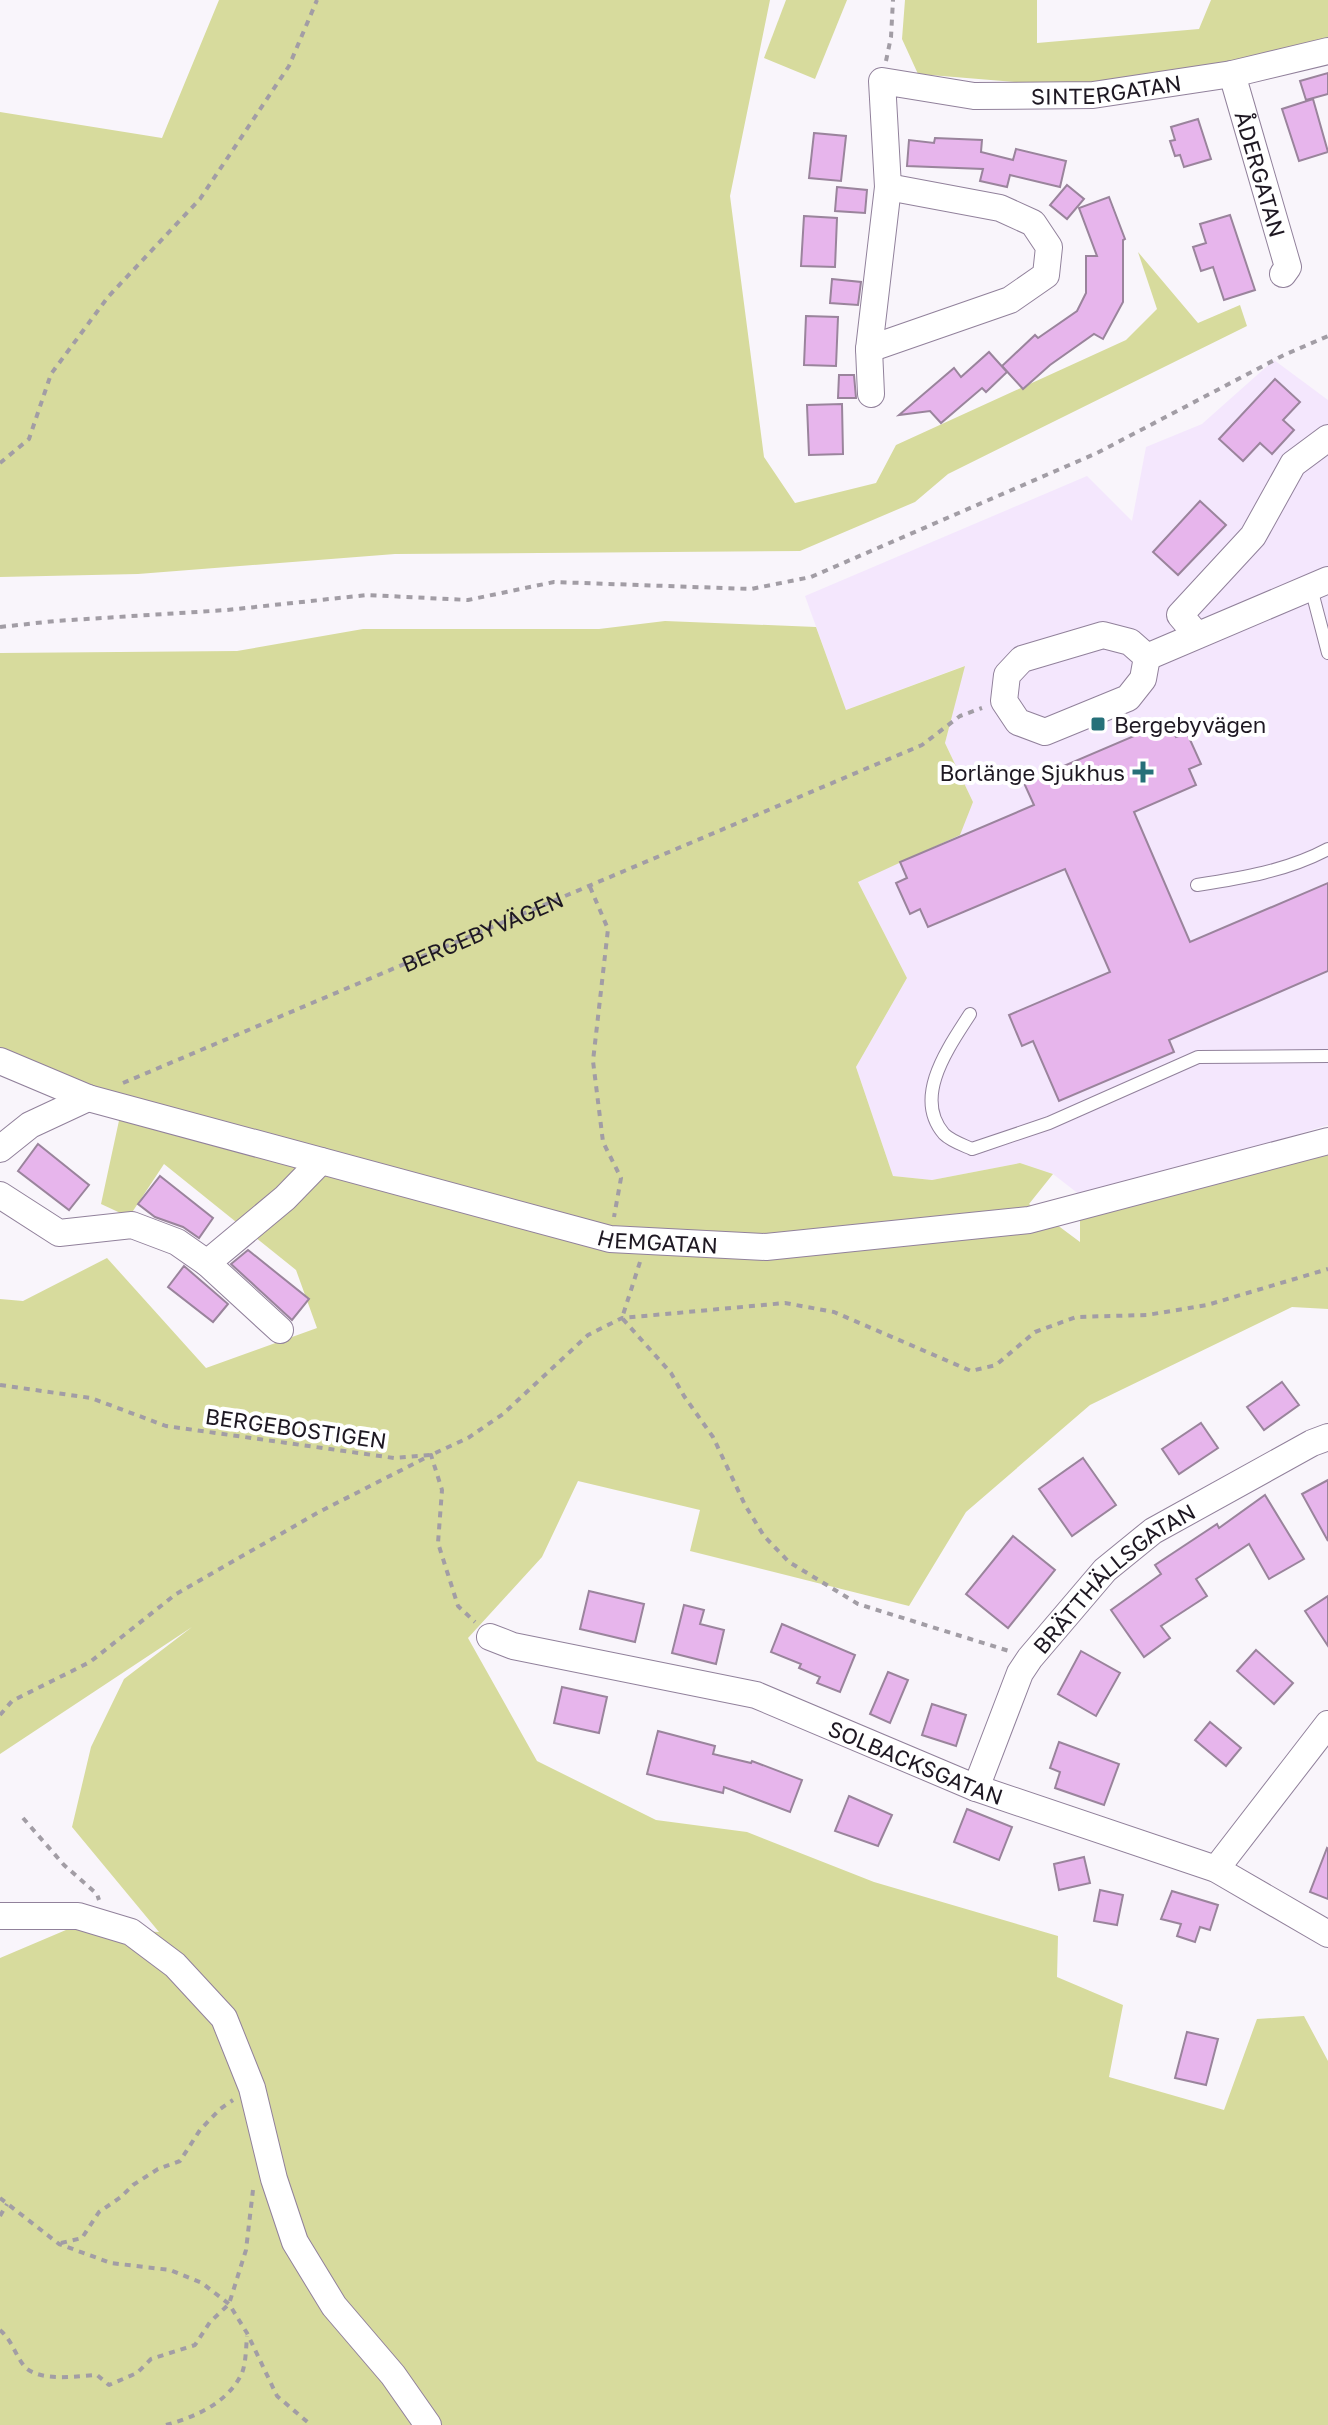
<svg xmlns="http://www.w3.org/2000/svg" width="1328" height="2425" font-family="'Golos Text',sans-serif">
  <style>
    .built { fill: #f4e7fd }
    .green { fill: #d7db9d }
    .building { fill: #e7b5ec; stroke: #9a849c; stroke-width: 2 }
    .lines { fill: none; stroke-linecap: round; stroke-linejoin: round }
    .service-casing { stroke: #91819b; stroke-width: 14 }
    .minor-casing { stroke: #91819b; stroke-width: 28 }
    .path { stroke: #a29da5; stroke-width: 4; stroke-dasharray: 6 6; stroke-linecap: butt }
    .service { stroke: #fff; stroke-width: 12 }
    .minor { stroke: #fff; stroke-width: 26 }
    .poi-dot { fill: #267079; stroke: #fff; stroke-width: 3 }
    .labels { text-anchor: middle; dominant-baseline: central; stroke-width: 8; stroke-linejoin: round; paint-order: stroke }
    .street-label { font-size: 22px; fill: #1e1822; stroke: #fff }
    .poi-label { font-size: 22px; fill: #1e1822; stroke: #fff; text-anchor: start }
  </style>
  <rect width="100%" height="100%" fill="#f9f5fb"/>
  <path class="built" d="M1274,360L1328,400V1125L1250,1149L1080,1195L1053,1174L1020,1163L932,1180L893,1176L856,1067L907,978L858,882L973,802L945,743L964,666L846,710L805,596L1087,476L1132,521L1146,447L1202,424Z"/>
  <g class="green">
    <path d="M219,0H770L730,196L764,457L795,503L876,483L896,445L1126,340L1157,309L1138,252L1198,323L1240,305L1247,326L948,474L915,502L800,551L395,554L138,574L0,577V112L162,138Z"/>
    <path d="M786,0H847L815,79L764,58Z"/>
    <path d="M905,0H1037V43L1199,29L1211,0H1328V44L1089,88L918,74L902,39Z"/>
    <path d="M665,621L816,627L846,710L965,666L945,743L973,802L960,835L858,882L907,978L856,1067L893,1176L932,1180L1020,1163L1053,1174L1029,1204L1080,1242V1218L1328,1149V1309L1292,1307L1090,1405L966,1512L909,1606L690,1551L700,1510L578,1481L542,1557L468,1638L537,1761L656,1820L747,1832L874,1882L1058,1936L1057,1977L1123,2005L1109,2077L1224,2110L1257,2019L1304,2016L1328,2061V2425H0V1958L73,1927L159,1932L72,1827L91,1747L124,1679L192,1627L0,1754V1299L23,1301L107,1258L206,1368L317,1328L296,1270L164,1164L129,1217L101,1204L123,1102L0,1052V653L237,651L363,629H599Z"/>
  </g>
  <g class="building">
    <path d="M1328,73V94L1306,100L1300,81Z"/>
    <path d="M1313,99L1328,152L1299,161L1282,109Z"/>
    <path d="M1198,119L1211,159L1184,167L1180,155L1175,156L1170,141L1175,140L1171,127Z"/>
    <path d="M814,133L846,136L841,181L809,178Z"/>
    <path d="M935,138L982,140L981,152L1013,160L1016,149L1066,161L1060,187L1010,175L1007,187L980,181L983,169L907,166L909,140L934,143Z"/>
    <path d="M1067,185L1084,199L1067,219L1050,205Z"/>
    <path d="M837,187L867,190L865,213L835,211Z"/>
    <path d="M1109,197L1125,239L1123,240V302L1103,339L1094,334L1050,365L1023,389L1002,366L1035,335L1038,338L1077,311L1086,293V256H1097L1079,208Z"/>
    <path d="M1230,215L1255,290L1224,300L1213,267L1201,271L1193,247L1206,243L1200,224Z"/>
    <path d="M804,216L837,218L835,267L801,266Z"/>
    <path d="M832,279L861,282L858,305L830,303Z"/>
    <path d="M806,316L838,317L836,366L804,365Z"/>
    <path d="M989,352L1007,372L986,392L982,388L941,423L930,411L899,415L954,368L961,377Z"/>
    <path d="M839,375H854L856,398H838Z"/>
    <path d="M1275,379L1300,402L1283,420L1294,430L1272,454L1260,443L1243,461L1219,439Z"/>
    <path d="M842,404L843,454L809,455L807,405Z"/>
    <path d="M1200,501L1226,525L1178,575L1153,552Z"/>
    <path d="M1169,721L1176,737L1187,733L1201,764L1189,769L1196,785L1134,812L1190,942L1328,883V971L1169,1040L1174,1052L1059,1101L1033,1041L1022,1046L1009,1015L1110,972L1065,869L928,927L920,909L910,914L896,883L907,878L900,862L1034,805L1024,783Z"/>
    <path d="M38,1144L89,1185L69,1210L18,1171Z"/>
    <path d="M160,1176L213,1218L199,1238L183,1227L155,1217L138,1204Z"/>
    <path d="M248,1250L309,1299L292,1320L231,1264Z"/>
    <path d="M184,1266L228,1304L213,1322L168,1287Z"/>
    <path d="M1282,1382L1299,1405L1264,1430L1247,1407Z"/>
    <path d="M1201,1423L1218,1448L1179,1474L1162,1449Z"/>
    <path d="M1083,1458L1116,1505L1072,1536L1039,1489Z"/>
    <path d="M1328,1480V1541L1302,1494Z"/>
    <path d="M1265,1495L1304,1559L1269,1579L1249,1544L1196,1579L1207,1596L1161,1626L1170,1638L1144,1657L1111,1610L1161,1574L1155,1565L1217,1524L1219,1528Z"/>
    <path d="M1013,1536L1055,1570L1008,1628L966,1594Z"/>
    <path d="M589,1591L644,1604L635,1642L580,1629Z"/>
    <path d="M1328,1596V1646L1305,1611Z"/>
    <path d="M684,1605L704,1610L700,1624L724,1630L716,1664L672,1653Z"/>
    <path d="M782,1624L855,1655L840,1692L817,1683L820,1677L799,1668L801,1664L771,1652Z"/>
    <path d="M1256,1650L1293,1683L1274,1704L1237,1671Z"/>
    <path d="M1081,1651L1120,1673L1096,1716L1058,1694Z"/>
    <path d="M888,1672L908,1680L890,1723L870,1714Z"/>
    <path d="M562,1687L607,1697L599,1733L554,1723Z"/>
    <path d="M932,1704L966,1715L956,1746L922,1735Z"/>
    <path d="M1210,1722L1241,1748L1226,1766L1195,1740Z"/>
    <path d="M658,1731L715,1746L713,1754L751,1763L752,1761L802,1780L790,1812L724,1787L723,1793L647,1774Z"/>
    <path d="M1059,1742L1119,1764L1104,1805L1055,1788L1060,1772L1050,1768Z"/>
    <path d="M849,1796L892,1815L878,1846L835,1831Z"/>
    <path d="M967,1809L1012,1827L999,1860L954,1842Z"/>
    <path d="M1327,1848L1328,1849V1899L1310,1892Z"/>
    <path d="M1084,1857L1090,1883L1059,1890L1054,1864Z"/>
    <path d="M1100,1890L1123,1895L1117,1925L1094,1921Z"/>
    <path d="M1172,1891L1218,1905L1210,1930L1200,1927L1195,1942L1177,1936L1181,1924L1161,1919Z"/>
    <path d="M1187,2032L1218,2039L1206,2085L1175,2078Z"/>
  </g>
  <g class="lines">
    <defs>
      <g id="service">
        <path d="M1311,588L1328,653"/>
        <path d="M1197,885C1242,878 1287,871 1328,849"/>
        <path d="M970,1014C949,1047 912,1097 944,1134C951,1141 963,1145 972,1149L1049,1123L1198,1057L1328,1056"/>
      </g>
      <g id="minor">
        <path id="s2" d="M1232,74L1288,267L1283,274"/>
        <path d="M869,349L1010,300L1046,275L1049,247L1033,223L1000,208L888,187"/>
        <path id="s3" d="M871,394L869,349L888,187L882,81L974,96L1093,95L1232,74L1328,51"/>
        <path d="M1103,635L1130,642L1147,657L1143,679L1128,698L1045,732L1018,722L1004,701L1007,675L1022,659Z"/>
        <path d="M1197,635L1180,615L1253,536L1293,464L1328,438"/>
        <path d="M1147,657L1328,580"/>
        <path id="s4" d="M0,1061L88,1098L610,1239L766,1247L1029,1220L1328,1141"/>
        <path d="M0,1149L30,1125L88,1098"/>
        <path d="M0,1195L59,1233L132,1225L177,1242L207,1263L280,1330"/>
        <path d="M207,1263L285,1198L321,1161"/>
        <path id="s5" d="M490,1637L513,1646L756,1695L976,1788L1216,1869L1328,1934"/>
        <path id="s6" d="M976,1788L1020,1673L1030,1658L1105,1570L1153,1531L1312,1443L1328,1437"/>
        <path d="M1216,1869L1328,1724"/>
        <path d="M0,1916H78L131,1932L175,1965L224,2018L252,2088L274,2179L295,2242L334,2306L393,2375L428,2425"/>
      </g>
    </defs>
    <use href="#service" class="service-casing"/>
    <use href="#minor" class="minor-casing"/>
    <g class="path">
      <path d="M886,61L891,37L893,0"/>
      <path d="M0,463L29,439L51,374L108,297L200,199L289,66L317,0"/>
      <path d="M0,627L55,621L227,610L367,595L468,600L554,582L751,589L811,577L1097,453L1284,355L1328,336"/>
      <path d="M590,887L608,929L593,1061L603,1142L621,1178L614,1217"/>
      <path id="s1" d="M123,1083L922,745L960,716L982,708"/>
      <path d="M640,1262L622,1318L671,1373L684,1396L713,1437L745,1505L764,1536L789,1562L858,1604L1009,1651"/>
      <path d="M0,1385L91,1398L166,1426L394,1458L431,1455L468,1438L503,1414L588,1335L622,1318L785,1303L834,1312L971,1371L996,1365L1035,1332L1076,1317L1147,1315L1207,1305L1328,1269"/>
      <path d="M0,1715L12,1701L90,1662L176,1594L319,1512L431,1455L442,1490L438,1543L458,1606L475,1622"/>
      <path d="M23,1818L64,1865L97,1894L99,1900"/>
      <path d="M0,2198L59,2244L111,2263L170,2270L202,2283L229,2304L247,2333L277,2396L311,2425"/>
      <path d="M0,2216L7,2204"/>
      <path d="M61,2243L82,2238L99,2212L121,2197L133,2185L158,2169L180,2161L200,2130L220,2109L233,2100"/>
      <path d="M0,2330C13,2341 16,2358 26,2368C43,2382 77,2376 97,2375L109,2385L137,2373L151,2359L195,2345L210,2322L229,2304L246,2250L253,2190"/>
      <path d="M166,2425C195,2417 228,2403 242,2373C246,2363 246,2347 247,2336"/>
    </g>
    <use href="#service" class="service"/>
    <use href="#minor" class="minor"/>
  </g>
  <g class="poi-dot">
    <rect x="1090" y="716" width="16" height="16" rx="4"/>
    <path d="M1139 760h8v8h8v8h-8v8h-8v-8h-8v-8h8z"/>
  </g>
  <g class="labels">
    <g class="street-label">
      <text stroke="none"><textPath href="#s3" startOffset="540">SINTERGATAN</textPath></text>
      <text stroke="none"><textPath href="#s2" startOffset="104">ÅDERGATAN</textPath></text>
      <text stroke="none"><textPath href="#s1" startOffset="390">BERGEBYVÄGEN</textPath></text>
      <text stroke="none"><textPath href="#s4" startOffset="684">HEMGATAN</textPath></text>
      <text transform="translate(296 1428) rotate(8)">BERGEBOSTIGEN</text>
      <text stroke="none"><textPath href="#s6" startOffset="258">BRÄTTHÄLLSGATAN</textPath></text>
      <text stroke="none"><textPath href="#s5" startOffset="446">SOLBACKSGATAN</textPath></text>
    </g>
    <g class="poi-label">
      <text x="1114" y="724">Bergebyvägen</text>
      <text x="1125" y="772" text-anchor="end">Borlänge Sjukhus</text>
    </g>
  </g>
</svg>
